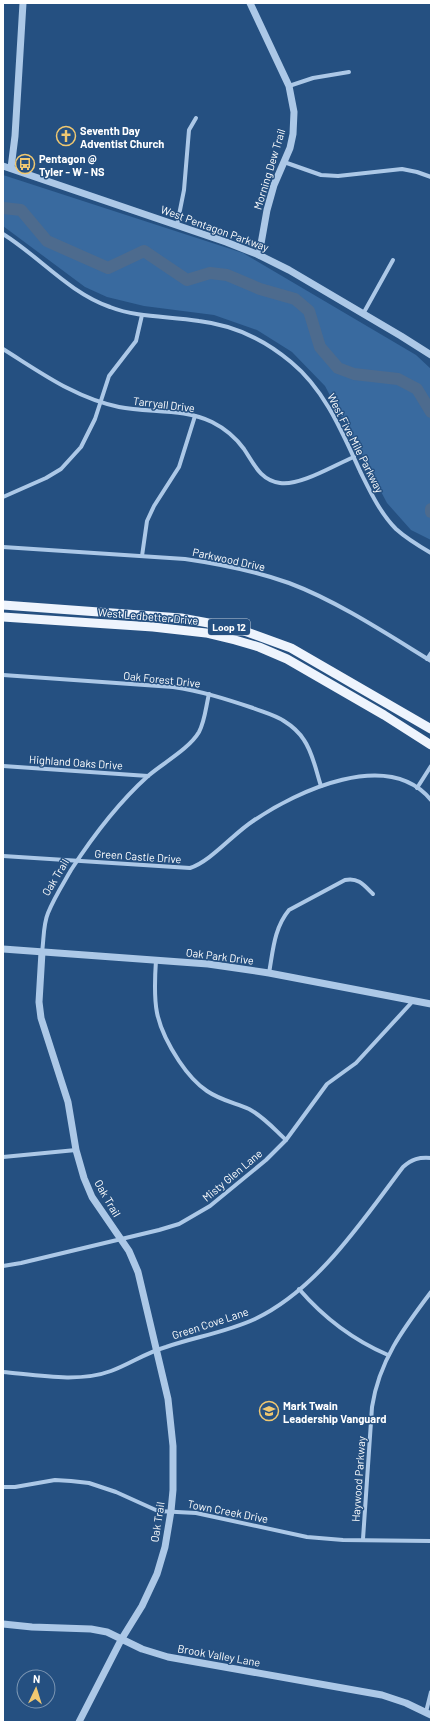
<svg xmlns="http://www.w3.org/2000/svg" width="434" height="1725" font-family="Barlow,sans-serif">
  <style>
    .green { fill: #396a9f }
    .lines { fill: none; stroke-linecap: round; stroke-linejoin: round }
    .river { stroke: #4d6b8e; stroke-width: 12 }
    .minor { stroke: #acc8e7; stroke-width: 4 }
    .tertiary { stroke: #acc8e7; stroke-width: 7 }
    .primary { stroke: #eef4fd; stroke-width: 9 }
    .labels { text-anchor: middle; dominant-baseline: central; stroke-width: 3; stroke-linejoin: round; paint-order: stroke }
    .shield { fill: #255081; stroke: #becad9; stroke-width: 1 }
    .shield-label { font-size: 10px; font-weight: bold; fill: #fff }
    .poi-label { font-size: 11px; font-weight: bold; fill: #fff; stroke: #255081; text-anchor: start }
    .street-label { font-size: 11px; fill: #fff; stroke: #255081 }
  </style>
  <rect width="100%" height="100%" fill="#255081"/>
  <path class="green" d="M3,175L243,253L416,355L431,369V540L411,530L387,503L325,386L292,352L257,330L214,315L144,306L107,297L85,287L3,226Z"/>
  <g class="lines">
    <g class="river">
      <path d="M3,208L21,210L47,241L108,268L144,251L187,280L210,273L227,275L260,289L295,299L309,311L320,347L338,368L354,374L398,379L417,389L431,412"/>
      <path d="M431,509V512"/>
    </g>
    <g class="minor">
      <path d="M289,86L313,78L349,72"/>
      <path d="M284,162L321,175L338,176L402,169L417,172L431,177"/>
      <path d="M177,225L184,190L189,130L196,118"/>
      <path d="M3,234C40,257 68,292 110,307C138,318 169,316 199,321C233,325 265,340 291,362C325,390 342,432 360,471C370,491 380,513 396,529C407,539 419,546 431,553"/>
      <path d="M363,314L393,260"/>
      <path d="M3,349C40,372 75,398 119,407C149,413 184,408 212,422C224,428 236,438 244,449C254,464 260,480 280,483C301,486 334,465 354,457"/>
      <path d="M3,497L46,478L61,469L81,447L95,419L109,376L136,341L142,315"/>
      <path d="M3,547L185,559C220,564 255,571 289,583C337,601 387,634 431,661"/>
      <path d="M142,556L147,521L154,506L179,467L195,416"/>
      <path d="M427,659L431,653"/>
      <path d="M3,675L173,687C201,691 226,699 253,708C263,712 275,715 284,721C292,726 299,732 304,740C313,753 316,771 321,786"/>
      <path d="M3,766L148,776"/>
      <path d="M417,788L431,766"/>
      <path d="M3,856L190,868C210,862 233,834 253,821C297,791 388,748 431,800"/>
      <path d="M42,952C44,939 43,925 48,913C54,898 63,884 71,870C93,836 118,803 148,776C163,763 189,749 199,732C205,721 206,706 209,694"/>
      <path d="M156,960C153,1004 154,1023 179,1061C187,1073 195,1083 207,1091C220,1100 235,1103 249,1109C264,1117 274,1129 286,1140"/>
      <path d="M269,973C273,951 274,928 289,910L345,880C358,877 364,885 373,894"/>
      <path d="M3,1157L76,1150"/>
      <path d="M3,1266L21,1263L159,1230L179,1224L210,1206L266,1160L286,1140L327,1084L356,1063L413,1001"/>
      <path d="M299,1289C324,1318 353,1340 388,1355"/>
      <path d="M3,1372C36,1375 79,1383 111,1371C130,1364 145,1353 166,1347C195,1337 227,1332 255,1319C318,1289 362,1221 403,1167C412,1159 419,1157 431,1158"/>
      <path d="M3,1487H15L55,1480L71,1481L89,1483L116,1492L158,1511L196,1513L307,1537L343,1540L431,1541"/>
      <path d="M363,1539L372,1407C379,1361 403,1329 431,1292"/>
      <path d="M426,1712L431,1692"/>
    </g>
    <g class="tertiary">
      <path d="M250,3L289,86L294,112L293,134L290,148L274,185L267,210L259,255"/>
      <path d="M3,166L226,242L259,255L289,270L401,336L431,355"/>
      <path d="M11,168L15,136L23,3"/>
      <path d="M3,949L208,964L269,973L431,1004"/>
      <path d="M42,952L39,1002L41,1018L68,1102L76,1150L84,1178L92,1197L129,1251L138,1272L168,1399L173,1446V1490L171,1511L165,1547L157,1574L142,1606L121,1640L79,1722"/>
      <path d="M3,1624L32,1627L91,1629L107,1632L142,1649L168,1657L382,1695L406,1703L431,1715"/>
    </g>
    <g class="primary">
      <path d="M3,605L181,618L236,628L291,648L431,729"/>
      <path d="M3,617L153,627L206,633L235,640L259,647L287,659L384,715L431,745"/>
    </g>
  </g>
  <defs>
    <symbol id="church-ring" viewBox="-11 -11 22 22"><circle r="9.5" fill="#255081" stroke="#f0c871" stroke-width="1.5"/><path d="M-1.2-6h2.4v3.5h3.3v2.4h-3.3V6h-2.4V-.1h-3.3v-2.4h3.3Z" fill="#f0c871"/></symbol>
    <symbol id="bus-ring" viewBox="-11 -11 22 22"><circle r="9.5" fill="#255081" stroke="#f0c871" stroke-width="1.5"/><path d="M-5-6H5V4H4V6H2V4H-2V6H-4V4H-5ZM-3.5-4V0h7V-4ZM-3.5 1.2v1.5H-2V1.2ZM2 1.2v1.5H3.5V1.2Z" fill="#f0c871"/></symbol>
    <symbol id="school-ring" viewBox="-11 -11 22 22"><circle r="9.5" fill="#255081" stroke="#f0c871" stroke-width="1.5"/><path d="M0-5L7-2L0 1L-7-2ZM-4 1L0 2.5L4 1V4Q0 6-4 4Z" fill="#f0c871"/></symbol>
  </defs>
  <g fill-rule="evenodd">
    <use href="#church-ring" x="55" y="125" width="22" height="22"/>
    <use href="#bus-ring" x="14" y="153" width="22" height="22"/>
    <use href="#school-ring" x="258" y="1400" width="22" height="22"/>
  </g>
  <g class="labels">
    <rect class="shield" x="208" y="619" width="42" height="16" rx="3"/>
    <g class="shield-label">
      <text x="229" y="627">Loop 12</text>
    </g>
    <g class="poi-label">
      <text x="80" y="130">Seventh Day<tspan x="80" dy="13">Adventist Church</tspan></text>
      <text x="39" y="158">Pentagon @<tspan x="39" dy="13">Tyler - W - NS</tspan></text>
      <text x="283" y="1405">Mark Twain<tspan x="283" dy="13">Leadership Vanguard</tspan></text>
    </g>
    <g class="street-label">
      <text transform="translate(269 169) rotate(-73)">Morning Dew Trail</text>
      <text transform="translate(215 228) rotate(20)">West Pentagon Parkway</text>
      <text transform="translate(164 404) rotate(7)">Tarryall Drive</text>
      <text transform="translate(356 443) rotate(63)">West Five Mile Parkway</text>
      <text transform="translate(229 559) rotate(12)">Parkwood Drive</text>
      <text transform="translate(148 616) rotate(5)">West Ledbetter Drive</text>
      <text transform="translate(162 679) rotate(6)">Oak Forest Drive</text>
      <text transform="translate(76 762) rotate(4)">Highland Oaks Drive</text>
      <text transform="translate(138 856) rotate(4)">Green Castle Drive</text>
      <text transform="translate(55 877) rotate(-59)">Oak Trail</text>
      <text transform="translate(220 956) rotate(7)">Oak Park Drive</text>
      <text transform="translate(232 1175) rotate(-40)">Misty Glen Lane</text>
      <text transform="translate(108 1198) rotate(60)">Oak Trail</text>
      <text transform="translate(210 1323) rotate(-18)">Green Cove Lane</text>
      <text transform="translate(358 1479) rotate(-86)">Haywood Parkway</text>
      <text transform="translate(228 1511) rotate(11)">Town Creek Drive</text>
      <text transform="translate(157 1522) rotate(-81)">Oak Trail</text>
      <text transform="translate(219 1655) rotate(10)">Brook Valley Lane</text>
    </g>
  </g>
  <rect width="434" height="1725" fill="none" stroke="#ffffff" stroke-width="8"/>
  <g transform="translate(36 1689) rotate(4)"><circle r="19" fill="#255081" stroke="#7c96b3"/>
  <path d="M0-3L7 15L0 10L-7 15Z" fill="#f0c871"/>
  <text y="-6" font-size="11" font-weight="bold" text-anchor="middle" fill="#ffffff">N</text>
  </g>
</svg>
